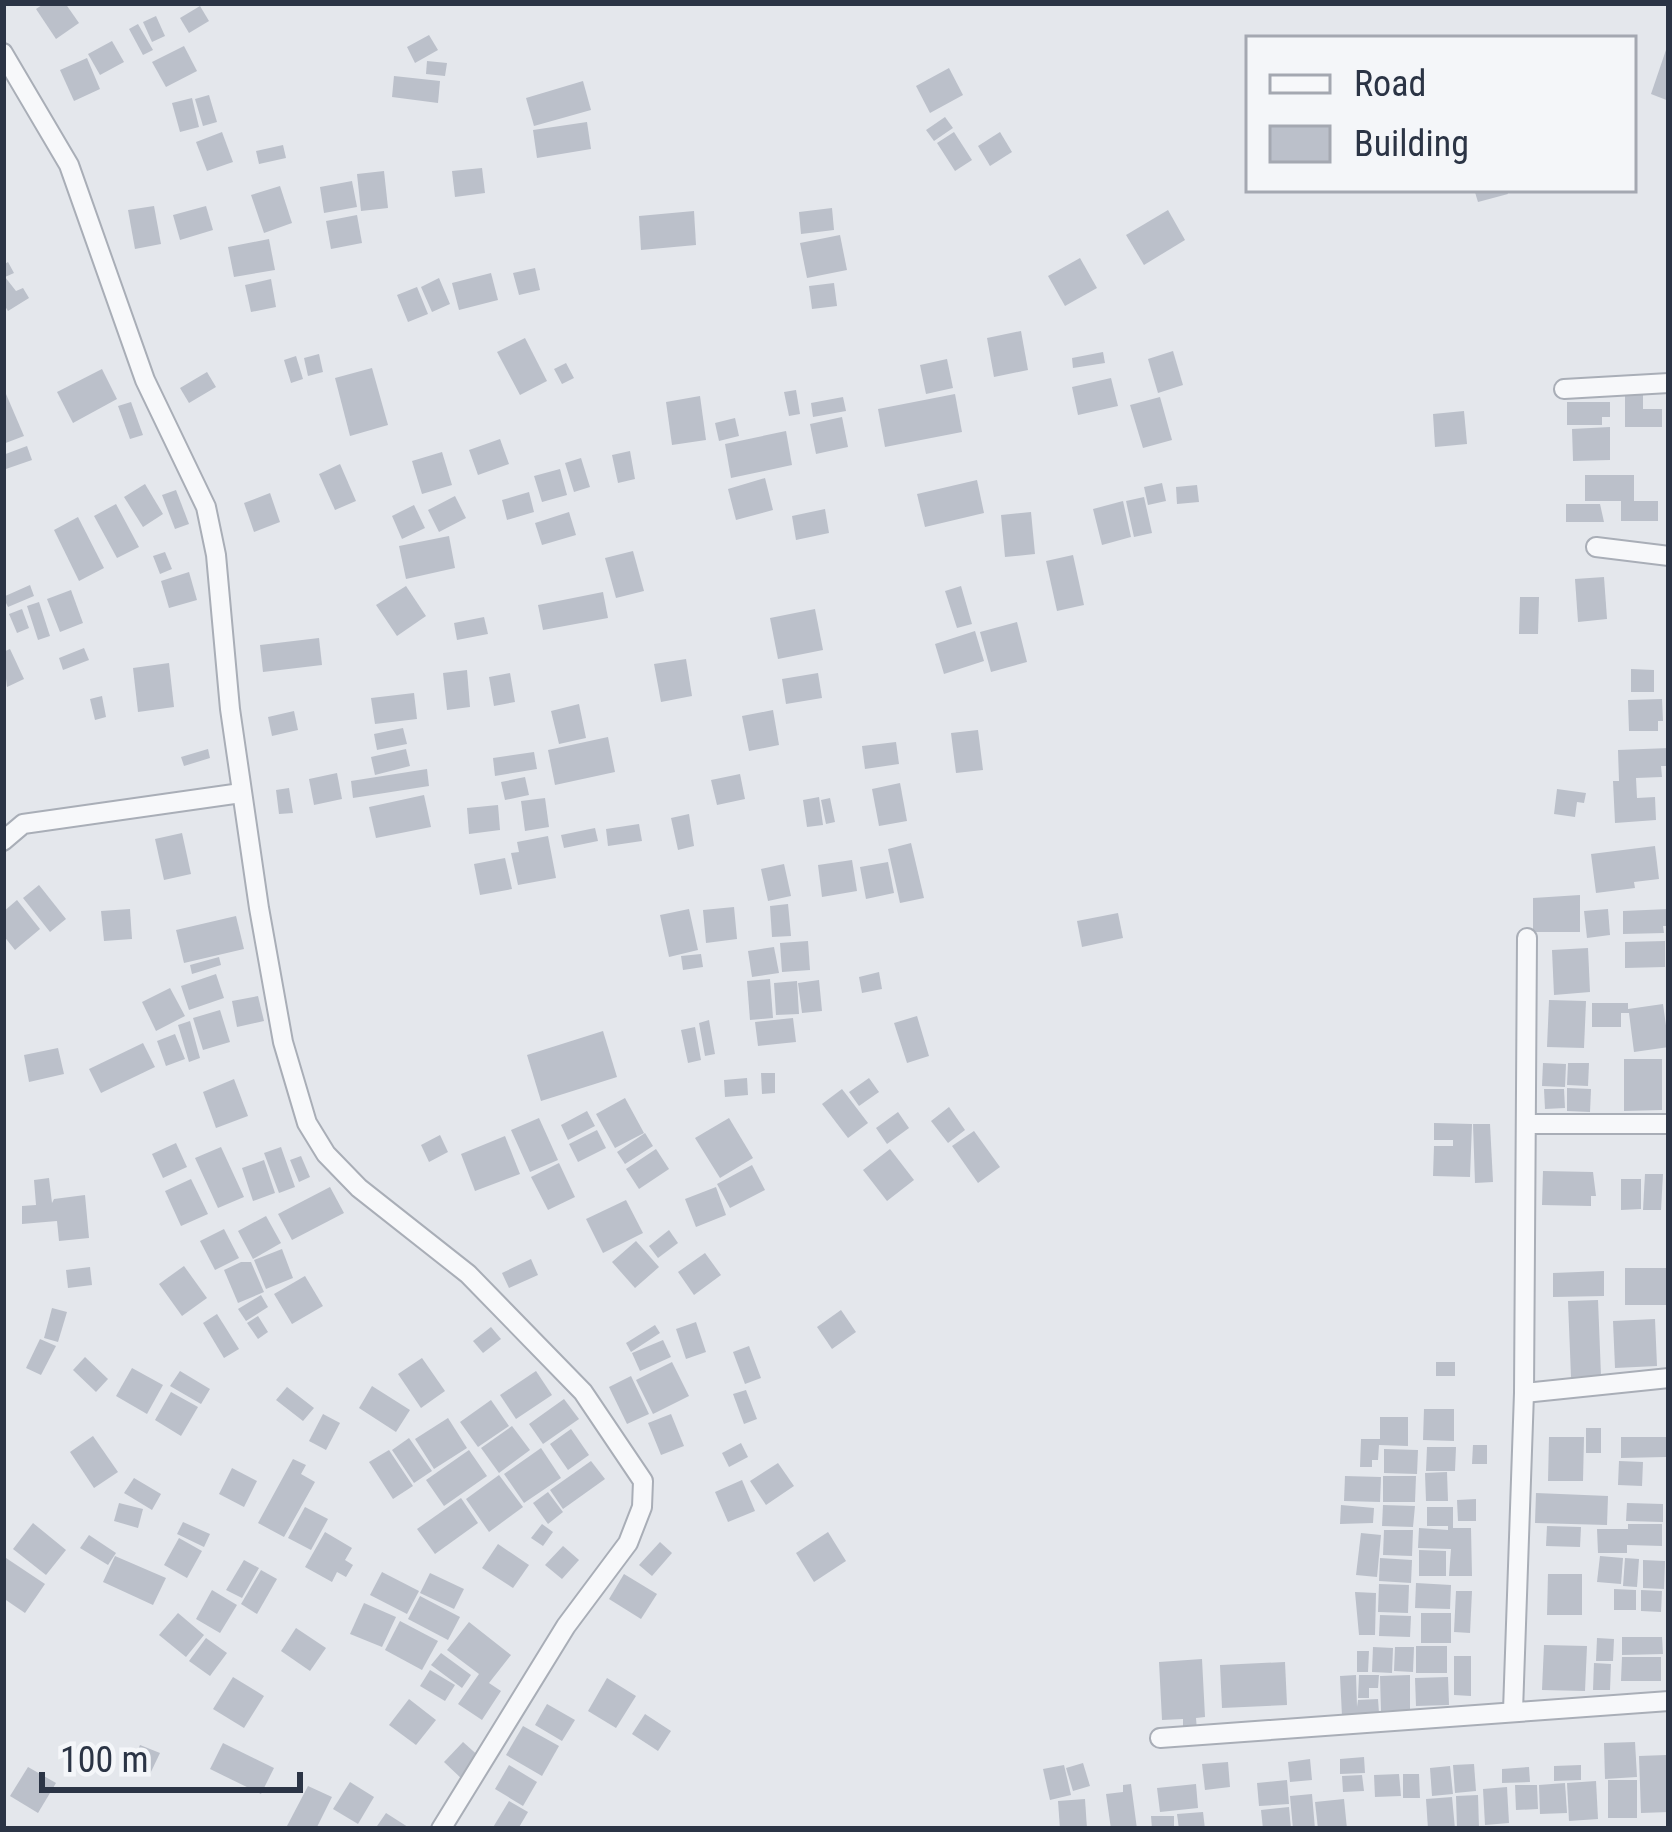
<svg xmlns="http://www.w3.org/2000/svg" width="1672" height="1832" font-family="'Roboto Condensed',sans-serif">
  <style>
    .building { fill: #bbc0ca }
    .lines { fill: none; stroke-linecap: round; stroke-linejoin: round }
    .minor-casing { stroke: #a9aeb7; stroke-width: 22 }
    .minor { stroke: #f7f8fa; stroke-width: 18 }
  </style>
  <rect width="100%" height="100%" fill="#e4e7ec"/>
  <g class="building">
    <path d="M45,3H65L79,23L56,39L36,9Z"/>
    <path d="M200,6L209,21L189,33L180,18Z"/>
    <path d="M156,16L165,36L152,42L143,22Z"/>
    <path d="M138,24L153,50L143,55L129,29Z"/>
    <path d="M429,35L438,50L415,63L407,47Z"/>
    <path d="M112,41L124,62L100,75L88,54Z"/>
    <path d="M1668,44H1669V101L1651,94Z"/>
    <path d="M184,46L197,71L166,87L152,62Z"/>
    <path d="M87,58L100,89L74,101L60,70Z"/>
    <path d="M427,61L447,63L445,76L426,74Z"/>
    <path d="M949,68L963,95L930,113L916,86Z"/>
    <path d="M394,76L440,81L438,103L392,97Z"/>
    <path d="M583,81L591,110L534,126L526,98Z"/>
    <path d="M209,95L217,122L203,126L195,99Z"/>
    <path d="M192,98L199,127L180,132L172,103Z"/>
    <path d="M945,117L953,128L934,141L926,130Z"/>
    <path d="M587,122L591,149L537,158L533,130Z"/>
    <path d="M222,132L233,162L207,171L196,142Z"/>
    <path d="M954,132L972,160L955,171L937,143Z"/>
    <path d="M1000,132L1012,152L990,166L978,146Z"/>
    <path d="M283,145L286,158L259,164L256,151Z"/>
    <path d="M482,168L485,193L455,197L452,171Z"/>
    <path d="M384,171L388,208L361,211L357,174Z"/>
    <path d="M352,181L357,207L324,213L320,187Z"/>
    <path d="M280,186L292,223L264,233L251,195Z"/>
    <path d="M1474,189H1506L1508,194L1478,202Z"/>
    <path d="M154,206L161,244L135,249L128,210Z"/>
    <path d="M206,206L213,230L180,240L173,215Z"/>
    <path d="M832,208L834,230L801,234L799,212Z"/>
    <path d="M1168,210L1185,240L1144,265L1126,235Z"/>
    <path d="M694,211L696,245L641,250L639,216Z"/>
    <path d="M357,215L362,243L331,249L326,221Z"/>
    <path d="M840,235L847,270L807,278L800,243Z"/>
    <path d="M269,239L275,270L234,277L228,247Z"/>
    <path d="M1080,258L1097,288L1065,306L1048,276Z"/>
    <path d="M8,262L14,273L5,277L16,291L23,288L29,298L8,311L3,303V265Z"/>
    <path d="M535,268L540,290L519,295L513,273Z"/>
    <path d="M491,273L498,300L459,310L452,283Z"/>
    <path d="M439,278L450,304L432,312L421,287Z"/>
    <path d="M271,279L276,307L251,312L245,285Z"/>
    <path d="M834,283L837,306L812,309L809,286Z"/>
    <path d="M417,287L428,314L408,322L397,295Z"/>
    <path d="M1021,331L1028,370L994,377L987,338Z"/>
    <path d="M525,338L547,381L520,395L497,352Z"/>
    <path d="M1173,351L1183,385L1158,393L1148,359Z"/>
    <path d="M1103,352L1105,363L1073,368L1072,358Z"/>
    <path d="M319,354L323,372L308,376L304,358Z"/>
    <path d="M296,356L303,379L291,383L284,360Z"/>
    <path d="M947,359L953,388L926,394L920,365Z"/>
    <path d="M566,363L574,378L562,384L554,369Z"/>
    <path d="M372,368L388,425L350,436L335,378Z"/>
    <path d="M102,369L117,399L73,423L57,392Z"/>
    <path d="M207,372L216,387L189,403L180,388Z"/>
    <path d="M1111,378L1118,406L1078,415L1072,387Z"/>
    <path d="M3,387L24,436L3,444Z"/>
    <path d="M796,390L800,414L789,416L784,392Z"/>
    <path d="M955,394L962,432L885,447L878,409Z"/>
    <path d="M1625,395H1643V409H1662V427H1625Z"/>
    <path d="M700,396L706,440L672,445L666,402Z"/>
    <path d="M843,397L846,411L813,417L811,403Z"/>
    <path d="M1160,397L1172,440L1143,448L1130,405Z"/>
    <path d="M131,402L143,435L130,439L118,406Z"/>
    <path d="M1567,402H1610V417H1602V425H1567Z"/>
    <path d="M1464,411L1467,444L1435,447L1433,414Z"/>
    <path d="M842,417L848,447L816,454L810,424Z"/>
    <path d="M735,418L739,436L719,441L715,423Z"/>
    <path d="M1610,427V460L1573,461L1572,429Z"/>
    <path d="M786,431L792,465L731,478L725,444Z"/>
    <path d="M500,439L509,464L478,475L469,450Z"/>
    <path d="M27,446L32,460L3,470V455Z"/>
    <path d="M630,451L635,479L618,483L612,455Z"/>
    <path d="M442,452L452,485L422,494L412,461Z"/>
    <path d="M581,458L590,487L574,492L565,463Z"/>
    <path d="M340,464L356,501L335,510L319,474Z"/>
    <path d="M560,469L567,495L542,502L534,476Z"/>
    <path d="M1585,475H1634V501H1658V521H1621V501H1585Z"/>
    <path d="M765,478L773,510L736,520L728,489Z"/>
    <path d="M977,480L984,513L925,527L917,494Z"/>
    <path d="M1162,483L1166,501L1148,505L1144,487Z"/>
    <path d="M145,484L163,514L143,527L124,497Z"/>
    <path d="M1197,485L1199,502L1177,504L1176,487Z"/>
    <path d="M176,490L189,524L175,529L162,495Z"/>
    <path d="M529,492L534,512L507,520L502,500Z"/>
    <path d="M270,493L280,522L254,532L244,503Z"/>
    <path d="M455,496L466,518L439,532L428,510Z"/>
    <path d="M1144,497L1152,533L1134,537L1126,501Z"/>
    <path d="M1123,501L1131,537L1102,545L1093,509Z"/>
    <path d="M116,504L139,547L117,558L94,516Z"/>
    <path d="M1566,504H1600L1604,522H1566Z"/>
    <path d="M414,505L425,528L402,539L392,516Z"/>
    <path d="M825,509L829,533L796,540L792,516Z"/>
    <path d="M569,512L576,535L542,545L535,523Z"/>
    <path d="M1031,512L1035,554L1005,557L1001,515Z"/>
    <path d="M78,517L104,568L79,581L54,530Z"/>
    <path d="M449,536L455,568L406,579L399,546Z"/>
    <path d="M633,551L644,591L616,598L605,558Z"/>
    <path d="M165,552L172,569L160,574L153,556Z"/>
    <path d="M1073,555L1084,605L1057,611L1046,561Z"/>
    <path d="M189,572L197,600L169,608L161,581Z"/>
    <path d="M1604,577L1607,619L1578,622L1575,579Z"/>
    <path d="M30,585L34,596L8,607L3,597Z"/>
    <path d="M406,586L426,616L397,636L376,605Z"/>
    <path d="M961,586L972,624L957,628L945,591Z"/>
    <path d="M71,590L83,623L60,632L47,599Z"/>
    <path d="M603,592L608,618L543,630L538,605Z"/>
    <path d="M1520,597H1539L1538,634H1519Z"/>
    <path d="M39,602L50,636L38,640L27,606Z"/>
    <path d="M22,609L29,628L17,633L9,614Z"/>
    <path d="M815,609L823,650L778,659L770,618Z"/>
    <path d="M484,617L488,634L457,640L454,623Z"/>
    <path d="M1017,622L1027,662L991,672L980,632Z"/>
    <path d="M975,631L984,661L944,674L935,644Z"/>
    <path d="M319,638L322,665L263,672L260,645Z"/>
    <path d="M84,648L89,660L63,670L59,658Z"/>
    <path d="M10,649L24,679L7,687L3,652Z"/>
    <path d="M686,659L692,696L661,702L654,664Z"/>
    <path d="M169,663L174,707L138,712L133,668Z"/>
    <path d="M1631,669L1654,670V692H1631Z"/>
    <path d="M467,670L470,707L447,710L443,673Z"/>
    <path d="M510,673L515,702L494,706L489,677Z"/>
    <path d="M818,673L822,698L786,704L782,679Z"/>
    <path d="M414,693L417,719L375,724L371,698Z"/>
    <path d="M102,696L106,717L95,720L90,699Z"/>
    <path d="M1662,699L1663,721H1658V731H1629L1628,700Z"/>
    <path d="M579,704L586,738L559,744L551,711Z"/>
    <path d="M773,710L779,745L749,751L742,716Z"/>
    <path d="M294,711L298,730L272,736L268,717Z"/>
    <path d="M403,728L407,744L377,750L374,734Z"/>
    <path d="M978,730L983,770L956,773L951,733Z"/>
    <path d="M608,737L615,772L555,785L548,750Z"/>
    <path d="M896,742L899,764L865,769L862,746Z"/>
    <path d="M1669,748V766H1661L1662,777L1636,778L1637,798L1655,797L1656,820L1615,823L1613,781H1619L1618,750Z"/>
    <path d="M208,749L210,758L184,766L181,757Z"/>
    <path d="M406,749L410,766L375,775L371,757Z"/>
    <path d="M534,752L537,769L495,776L493,758Z"/>
    <path d="M427,769L429,786L353,798L351,781Z"/>
    <path d="M337,773L342,799L314,805L309,779Z"/>
    <path d="M740,774L745,799L717,805L711,780Z"/>
    <path d="M525,777L529,795L505,800L501,782Z"/>
    <path d="M900,783L907,821L879,826L872,789Z"/>
    <path d="M289,788L293,813L279,814L276,790Z"/>
    <path d="M1557,789L1586,793L1584,803L1577,802L1575,817L1554,814Z"/>
    <path d="M424,795L431,827L376,838L369,807Z"/>
    <path d="M819,797L823,825L807,827L803,800Z"/>
    <path d="M545,798L549,827L525,831L521,801Z"/>
    <path d="M830,798L835,822L826,824L821,800Z"/>
    <path d="M498,805L500,830L469,834L467,808Z"/>
    <path d="M689,814L694,846L678,850L671,818Z"/>
    <path d="M639,824L642,841L608,846L606,829Z"/>
    <path d="M595,828L598,841L564,848L561,835Z"/>
    <path d="M182,833L191,874L164,880L155,839Z"/>
    <path d="M548,836L556,878L518,885L511,853L519,852L517,842Z"/>
    <path d="M911,843L924,898L900,903L888,849Z"/>
    <path d="M1655,846L1659,879L1634,882L1635,888L1596,893L1591,854Z"/>
    <path d="M505,858L512,889L480,895L474,864Z"/>
    <path d="M852,860L857,891L822,897L818,865Z"/>
    <path d="M888,862L894,893L866,899L860,867Z"/>
    <path d="M784,864L791,896L768,901L761,869Z"/>
    <path d="M39,885L66,919L50,932L23,898Z"/>
    <path d="M1580,895V932H1533V898Z"/>
    <path d="M17,900L40,929L15,950L3,935V912Z"/>
    <path d="M788,904L791,936L772,937L770,906Z"/>
    <path d="M734,907L737,939L706,943L703,910Z"/>
    <path d="M130,909L132,939L104,941L101,911Z"/>
    <path d="M689,909L698,950L669,957L660,915Z"/>
    <path d="M1608,909L1610,935L1587,938L1584,911Z"/>
    <path d="M1669,909V926H1663L1664,933L1623,934V911Z"/>
    <path d="M1118,913L1123,938L1082,947L1077,921Z"/>
    <path d="M236,916L244,949L184,963L176,930Z"/>
    <path d="M808,941L810,970L782,972L780,943Z"/>
    <path d="M1665,941V967L1625,968V942Z"/>
    <path d="M774,947L779,973L752,977L748,951Z"/>
    <path d="M1588,948L1590,992L1554,995L1552,950Z"/>
    <path d="M701,954L703,967L683,970L681,956Z"/>
    <path d="M219,957L221,965L192,974L190,965Z"/>
    <path d="M879,972L882,989L862,993L859,977Z"/>
    <path d="M216,974L224,998L189,1010L181,986Z"/>
    <path d="M770,979L773,1018L750,1020L747,981Z"/>
    <path d="M819,980L822,1011L802,1013L798,983Z"/>
    <path d="M797,981L799,1014L776,1015L774,983Z"/>
    <path d="M170,988L185,1016L156,1031L142,1002Z"/>
    <path d="M258,996L264,1021L237,1027L232,1001Z"/>
    <path d="M1549,1000L1586,1001L1584,1048L1547,1047Z"/>
    <path d="M1592,1003H1628V1009L1663,1004L1669,1047L1634,1052L1629,1013H1621V1027H1592Z"/>
    <path d="M220,1010L230,1042L203,1050L193,1018Z"/>
    <path d="M917,1016L929,1056L907,1063L894,1023Z"/>
    <path d="M793,1018L796,1042L758,1046L755,1022Z"/>
    <path d="M709,1020L715,1054L705,1056L699,1023Z"/>
    <path d="M190,1021L200,1058L189,1062L178,1025Z"/>
    <path d="M695,1027L701,1060L688,1063L681,1030Z"/>
    <path d="M603,1031L617,1077L541,1101L527,1055Z"/>
    <path d="M175,1034L185,1059L166,1066L157,1041Z"/>
    <path d="M143,1043L155,1067L101,1093L89,1069Z"/>
    <path d="M58,1048L64,1074L29,1082L24,1055Z"/>
    <path d="M1624,1059H1662V1110L1624,1111Z"/>
    <path d="M1543,1063L1566,1064L1565,1087L1542,1086Z"/>
    <path d="M1568,1063H1589L1588,1086L1567,1085Z"/>
    <path d="M761,1073H775V1093L762,1094Z"/>
    <path d="M747,1078L748,1095L725,1097L724,1080Z"/>
    <path d="M869,1078L879,1092L859,1106L849,1092Z"/>
    <path d="M234,1079L248,1116L216,1128L203,1092Z"/>
    <path d="M1567,1088L1591,1089L1590,1112L1567,1111Z"/>
    <path d="M842,1089L868,1123L848,1138L822,1104Z"/>
    <path d="M1544,1089H1564L1565,1108L1545,1109Z"/>
    <path d="M625,1098L644,1133L615,1148L596,1114Z"/>
    <path d="M949,1107L965,1130L948,1143L931,1121Z"/>
    <path d="M587,1111L595,1126L568,1140L561,1125Z"/>
    <path d="M898,1112L909,1128L887,1144L876,1128Z"/>
    <path d="M539,1118L558,1160L530,1172L511,1130Z"/>
    <path d="M729,1118L753,1158L720,1178L695,1138Z"/>
    <path d="M1434,1123L1472,1124L1470,1177L1433,1176L1434,1146H1453V1140H1434Z"/>
    <path d="M1473,1124H1490L1493,1182L1475,1183Z"/>
    <path d="M597,1130L606,1148L578,1162L569,1144Z"/>
    <path d="M974,1131L1000,1167L978,1183L952,1146Z"/>
    <path d="M645,1133L653,1146L625,1164L617,1152Z"/>
    <path d="M440,1135L448,1152L429,1162L421,1145Z"/>
    <path d="M505,1136L520,1174L475,1191L461,1154Z"/>
    <path d="M176,1143L187,1167L163,1178L152,1154Z"/>
    <path d="M221,1147L244,1197L218,1208L195,1158Z"/>
    <path d="M281,1147L295,1187L279,1193L264,1153Z"/>
    <path d="M656,1149L669,1169L639,1189L626,1169Z"/>
    <path d="M890,1149L914,1180L887,1201L863,1170Z"/>
    <path d="M301,1156L310,1177L299,1182L290,1160Z"/>
    <path d="M264,1160L275,1193L253,1201L242,1168Z"/>
    <path d="M559,1163L575,1197L548,1210L531,1177Z"/>
    <path d="M752,1165L765,1190L730,1208L717,1184Z"/>
    <path d="M1543,1171L1593,1172L1596,1196H1591V1206L1542,1205Z"/>
    <path d="M1645,1174H1663L1661,1210H1643Z"/>
    <path d="M49,1178L52,1203L54,1199L85,1195L89,1238L59,1241L57,1221L22,1224V1206L36,1205L34,1180Z"/>
    <path d="M191,1179L208,1214L181,1226L165,1191Z"/>
    <path d="M1621,1179H1641V1209L1621,1210Z"/>
    <path d="M330,1187L344,1213L292,1240L278,1214Z"/>
    <path d="M716,1187L726,1215L696,1227L685,1199Z"/>
    <path d="M626,1200L643,1233L603,1253L586,1219Z"/>
    <path d="M266,1216L281,1243L253,1259L238,1231Z"/>
    <path d="M224,1229L239,1258L215,1270L200,1241Z"/>
    <path d="M669,1230L678,1243L658,1258L649,1246Z"/>
    <path d="M636,1241L659,1267L635,1288L612,1262Z"/>
    <path d="M282,1249L293,1278L266,1289L254,1260Z"/>
    <path d="M705,1253L721,1275L694,1295L678,1272Z"/>
    <path d="M531,1259L538,1275L509,1288L502,1273Z"/>
    <path d="M241,1262H251L264,1292L238,1303L224,1270Z"/>
    <path d="M184,1266L207,1298L182,1316L159,1284Z"/>
    <path d="M90,1267L92,1285L68,1288L66,1270Z"/>
    <rect x="1625" y="1268" width="44" height="37"/>
    <path d="M1604,1271V1296L1553,1297V1273Z"/>
    <path d="M305,1276L323,1306L292,1324L274,1294Z"/>
    <path d="M261,1295L268,1307L246,1321L238,1309Z"/>
    <path d="M1598,1300L1601,1376L1571,1377L1568,1301Z"/>
    <path d="M52,1308L67,1312L58,1342L44,1338Z"/>
    <path d="M841,1310L856,1332L832,1349L817,1327Z"/>
    <path d="M217,1314L239,1349L224,1358L203,1323Z"/>
    <path d="M258,1316L268,1332L258,1339L247,1323Z"/>
    <path d="M1655,1319L1657,1366L1615,1368L1613,1321Z"/>
    <path d="M696,1322L706,1352L686,1359L676,1329Z"/>
    <path d="M655,1325L660,1333L631,1352L626,1343Z"/>
    <path d="M491,1327L501,1339L483,1353L473,1341Z"/>
    <path d="M40,1339L56,1346L41,1375L26,1368Z"/>
    <path d="M663,1340L671,1357L640,1371L632,1353Z"/>
    <path d="M749,1346L761,1378L745,1384L733,1352Z"/>
    <path d="M85,1357L108,1379L96,1392L73,1370Z"/>
    <path d="M422,1358L445,1391L421,1408L398,1374Z"/>
    <path d="M672,1362L689,1396L653,1414L636,1380Z"/>
    <rect x="1436" y="1362" width="19" height="14"/>
    <path d="M132,1368L163,1385L147,1414L116,1396Z"/>
    <path d="M180,1371L210,1389L201,1404L170,1386Z"/>
    <path d="M536,1371L552,1395L516,1419L500,1395Z"/>
    <path d="M631,1376L649,1414L627,1424L609,1387Z"/>
    <path d="M372,1386L410,1410L396,1432L359,1408Z"/>
    <path d="M287,1387L314,1408L303,1421L276,1400Z"/>
    <path d="M746,1390L757,1419L744,1424L733,1394Z"/>
    <path d="M171,1392L198,1407L181,1436L155,1420Z"/>
    <path d="M564,1399L579,1419L543,1444L529,1424Z"/>
    <path d="M491,1400L509,1426L478,1447L460,1422Z"/>
    <path d="M1424,1409H1454V1441L1423,1440Z"/>
    <path d="M323,1414L340,1423L326,1450L309,1441Z"/>
    <path d="M671,1414L684,1446L661,1455L648,1423Z"/>
    <path d="M1380,1417H1408V1446L1379,1445L1378,1460H1372V1467H1360L1361,1439H1380Z"/>
    <path d="M448,1418L467,1448L434,1469L415,1439Z"/>
    <path d="M512,1426L530,1450L499,1473L481,1448Z"/>
    <rect x="1586" y="1428" width="15" height="25"/>
    <path d="M571,1429L589,1455L568,1470L550,1444Z"/>
    <path d="M93,1436L118,1472L94,1488L70,1452Z"/>
    <path d="M1549,1437H1584L1583,1481H1548Z"/>
    <path d="M1621,1437H1666V1457L1621,1458Z"/>
    <path d="M409,1438L432,1471L414,1483L392,1450Z"/>
    <path d="M741,1443L748,1457L729,1467L722,1453Z"/>
    <path d="M1473,1445H1487V1464H1472Z"/>
    <path d="M1427,1447H1456L1455,1471H1426Z"/>
    <path d="M541,1448L561,1478L524,1503L504,1474Z"/>
    <path d="M1384,1449L1418,1450L1417,1474L1384,1473Z"/>
    <path d="M389,1450L413,1486L393,1499L369,1462Z"/>
    <path d="M469,1450L487,1476L444,1506L426,1480Z"/>
    <path d="M293,1459L306,1465L301,1474L315,1482L284,1537L258,1523Z"/>
    <path d="M591,1461L605,1479L563,1509L550,1490Z"/>
    <path d="M1619,1461L1643,1462L1642,1486L1618,1485Z"/>
    <path d="M778,1463L794,1486L766,1505L750,1481Z"/>
    <path d="M232,1468L257,1481L244,1507L219,1494Z"/>
    <path d="M1447,1472L1448,1501H1426L1425,1473Z"/>
    <path d="M499,1475L523,1507L489,1532L466,1499Z"/>
    <path d="M1345,1476L1381,1477L1380,1502L1344,1501Z"/>
    <path d="M1383,1476H1416L1415,1502H1383Z"/>
    <path d="M134,1478L161,1494L152,1510L124,1493Z"/>
    <path d="M742,1480L755,1511L728,1522L715,1492Z"/>
    <path d="M548,1492L563,1512L548,1524L533,1503Z"/>
    <path d="M1536,1493L1608,1496L1607,1525L1535,1523Z"/>
    <path d="M461,1498L478,1523L435,1554L417,1529Z"/>
    <path d="M1476,1499V1521H1458L1457,1500Z"/>
    <path d="M119,1503L143,1509L138,1528L114,1521Z"/>
    <path d="M1627,1503L1663,1504V1522L1626,1521Z"/>
    <path d="M1341,1505L1374,1508L1373,1523L1340,1524Z"/>
    <path d="M1383,1505L1415,1506L1413,1527L1382,1526Z"/>
    <path d="M305,1507L328,1519L311,1550L288,1538Z"/>
    <path d="M1427,1507H1453V1528H1471L1472,1576H1449L1451,1549L1418,1548L1419,1528L1448,1530V1526H1427Z"/>
    <path d="M183,1522L210,1534L204,1547L177,1534Z"/>
    <path d="M33,1523L66,1550L46,1575L13,1549Z"/>
    <path d="M542,1524L553,1532L543,1546L531,1538Z"/>
    <path d="M1628,1524H1662V1546L1627,1545V1553H1598L1597,1529H1628Z"/>
    <path d="M1547,1526L1581,1527L1580,1547L1546,1546Z"/>
    <path d="M1384,1530H1413L1412,1556L1383,1555Z"/>
    <path d="M325,1532L352,1548L345,1560L353,1565L346,1577L337,1572L332,1582L305,1567Z"/>
    <path d="M828,1532L846,1561L814,1582L796,1553Z"/>
    <path d="M1361,1533L1381,1535L1377,1577L1356,1575Z"/>
    <path d="M89,1535L116,1553L108,1565L80,1548Z"/>
    <path d="M179,1538L202,1551L187,1578L164,1565Z"/>
    <path d="M660,1542L672,1553L652,1576L639,1565Z"/>
    <path d="M498,1544L529,1565L513,1588L482,1568Z"/>
    <path d="M563,1546L579,1560L562,1579L545,1565Z"/>
    <path d="M1419,1550L1446,1551V1576H1419Z"/>
    <path d="M3,1556L45,1584L25,1613L3,1598Z"/>
    <path d="M115,1556L166,1578L153,1605L103,1582Z"/>
    <path d="M1600,1556L1623,1558L1621,1584L1597,1582Z"/>
    <path d="M1380,1558L1412,1560L1411,1583L1379,1581Z"/>
    <path d="M1625,1558L1639,1559L1637,1587L1623,1586Z"/>
    <path d="M244,1560L259,1568L242,1598L226,1590Z"/>
    <path d="M1643,1560L1665,1561L1664,1589L1643,1588Z"/>
    <path d="M261,1570L277,1579L257,1614L241,1604Z"/>
    <path d="M382,1572L419,1591L407,1614L370,1595Z"/>
    <path d="M430,1573L464,1589L454,1609L420,1593Z"/>
    <path d="M624,1574L657,1594L641,1619L609,1599Z"/>
    <path d="M1548,1574H1582V1615H1547Z"/>
    <path d="M1416,1583L1451,1585L1450,1609L1415,1608Z"/>
    <path d="M1379,1584L1409,1585L1408,1613L1378,1612Z"/>
    <path d="M1614,1589L1636,1590V1610H1614Z"/>
    <path d="M212,1590L237,1605L220,1633L196,1619Z"/>
    <path d="M1641,1590L1662,1591L1661,1612L1641,1611Z"/>
    <path d="M1456,1591H1472L1470,1633L1454,1632Z"/>
    <path d="M1355,1592L1376,1593L1375,1635H1359Z"/>
    <path d="M420,1596L460,1617L448,1640L408,1619Z"/>
    <path d="M364,1603L396,1617L382,1647L350,1634Z"/>
    <path d="M178,1613L204,1635L186,1657L159,1635Z"/>
    <rect x="1421" y="1613" width="30" height="30"/>
    <path d="M1380,1615L1411,1616L1410,1637L1379,1636Z"/>
    <path d="M400,1621L438,1641L422,1670L385,1650Z"/>
    <path d="M469,1622L511,1655L489,1683L501,1691L482,1720L458,1704L479,1674L447,1650Z"/>
    <path d="M296,1628L326,1648L310,1671L281,1651Z"/>
    <path d="M1622,1637H1662L1663,1654L1622,1655Z"/>
    <path d="M206,1638L227,1653L210,1676L189,1661Z"/>
    <path d="M1597,1638L1614,1639L1613,1661H1596Z"/>
    <path d="M1544,1645L1587,1646L1585,1691L1542,1690Z"/>
    <rect x="1416" y="1646" width="31" height="27"/>
    <path d="M1373,1647L1393,1648L1392,1673L1372,1672Z"/>
    <path d="M1395,1647H1414L1413,1672L1394,1671Z"/>
    <path d="M1357,1651H1369L1368,1672H1357Z"/>
    <path d="M441,1653L471,1675L462,1688L431,1665Z"/>
    <path d="M1454,1656H1471V1696L1454,1695Z"/>
    <path d="M1622,1657H1661V1681H1621Z"/>
    <path d="M1202,1659L1205,1717L1196,1718L1197,1730L1183,1731V1719L1162,1720L1159,1662Z"/>
    <path d="M1285,1662L1287,1705L1222,1708L1220,1665Z"/>
    <path d="M1594,1663L1611,1664L1610,1690H1593Z"/>
    <path d="M430,1670L455,1685L445,1701L420,1686Z"/>
    <path d="M1356,1675L1357,1707L1358,1700L1378,1699L1379,1713L1342,1716L1340,1676Z"/>
    <path d="M1359,1675H1379L1378,1688H1369V1698H1358Z"/>
    <path d="M1410,1675V1710L1381,1711L1380,1676Z"/>
    <path d="M233,1677L264,1696L244,1728L213,1709Z"/>
    <path d="M1448,1677L1449,1705L1416,1706L1415,1678Z"/>
    <path d="M607,1678L636,1696L616,1728L588,1711Z"/>
    <path d="M409,1699L436,1720L416,1745L389,1725Z"/>
    <path d="M547,1704L575,1720L562,1741L535,1725Z"/>
    <path d="M645,1714L671,1731L658,1751L632,1734Z"/>
    <path d="M523,1726L559,1746L542,1776L506,1755Z"/>
    <path d="M463,1742L482,1759L463,1780L444,1762Z"/>
    <path d="M1635,1742L1637,1777L1605,1779L1604,1743Z"/>
    <path d="M223,1743L274,1768L261,1794L210,1769Z"/>
    <path d="M140,1745L160,1753L149,1776L130,1768Z"/>
    <path d="M1666,1755L1669,1812L1641,1813L1639,1756Z"/>
    <path d="M1364,1757L1365,1773L1340,1774V1759Z"/>
    <path d="M1310,1759L1312,1780L1290,1782L1288,1762Z"/>
    <path d="M1228,1762L1230,1787L1205,1790L1202,1764Z"/>
    <path d="M1083,1763L1090,1786L1073,1791L1066,1768Z"/>
    <path d="M1474,1764L1476,1791L1455,1793L1453,1765Z"/>
    <path d="M509,1765L537,1782L523,1806L495,1789Z"/>
    <path d="M1064,1765L1071,1795L1050,1800L1043,1769Z"/>
    <path d="M1581,1765V1780L1554,1781V1766Z"/>
    <path d="M1450,1766L1453,1794L1432,1796L1430,1768Z"/>
    <path d="M28,1767L56,1783L38,1813L10,1796Z"/>
    <path d="M1529,1767L1530,1782L1502,1783V1769Z"/>
    <path d="M1399,1774L1401,1796L1375,1797L1374,1775Z"/>
    <path d="M1403,1774H1419L1420,1798H1403Z"/>
    <path d="M1362,1775L1364,1791L1343,1792L1342,1776Z"/>
    <path d="M1287,1780L1289,1804L1259,1806L1257,1783Z"/>
    <rect x="1608" y="1780" width="29" height="38"/>
    <path d="M1596,1781L1598,1819L1569,1821L1567,1783Z"/>
    <path d="M350,1782L374,1797L358,1824L333,1809Z"/>
    <path d="M1565,1783L1567,1813L1540,1814L1539,1785Z"/>
    <path d="M1131,1784L1137,1829H1111L1106,1794L1123,1792V1785Z"/>
    <path d="M1196,1784L1198,1808L1160,1812L1157,1788Z"/>
    <path d="M1515,1785H1537L1538,1809L1516,1810Z"/>
    <path d="M308,1786L332,1797L316,1829H293L287,1826Z"/>
    <path d="M1507,1787L1509,1823L1485,1825L1483,1789Z"/>
    <path d="M1312,1794L1315,1829H1293L1290,1796Z"/>
    <path d="M1478,1795L1479,1829H1457L1456,1796Z"/>
    <path d="M1452,1797L1455,1829H1428L1426,1799Z"/>
    <path d="M1085,1799L1087,1829H1060L1058,1801Z"/>
    <path d="M1344,1799L1347,1829H1318L1315,1802Z"/>
    <path d="M509,1801L528,1812L518,1829H492Z"/>
    <path d="M1289,1807L1291,1829H1263L1261,1810Z"/>
    <path d="M1203,1812L1205,1829H1179L1177,1814Z"/>
    <path d="M386,1813L411,1829H375Z"/>
    <path d="M1151,1816H1174V1829H1152Z"/>
  </g>
  <g class="lines">
    <defs>
      <g id="minor">
        <path d="M3,53L69,165L145,380L206,507L216,555L230,709L259,908L283,1042L307,1123L326,1154L359,1188L468,1274L583,1392L643,1481L642,1507L628,1543L566,1626L441,1829"/>
        <path d="M1564,389L1669,383"/>
        <path d="M1596,547L1669,556"/>
        <path d="M3,841L23,824L241,793"/>
        <path d="M1527,1124H1669"/>
        <path d="M1524,1393L1669,1378"/>
        <path d="M1513,1711L1524,1393L1527,938"/>
        <path d="M1160,1738L1669,1701"/>
      </g>
    </defs>
    <use href="#minor" class="minor-casing"/>
    <use href="#minor" class="minor"/>
  </g>
  <rect width="1672" height="1832" fill="none" stroke="#2b3445" stroke-width="12"/>
  <rect x="1246" y="36" width="390" height="156" fill="#f4f6f9" stroke="#a4a8b1" stroke-width="3"/>
  <rect x="1270" y="75" width="60" height="18" fill="#f7f8fa" stroke="#a4a8b1" stroke-width="3"/>
  <text x="1354" y="96" font-size="36" fill="#2b3445">Road</text>
  <rect x="1270" y="126" width="60" height="36" fill="#bbc0ca" stroke="#a4a8b1" stroke-width="3"/>
  <text x="1354" y="156" font-size="36" fill="#2b3445">Building</text>
  <path d="M42 1772v18h258v-18" fill="none" stroke="#2b3445" stroke-width="6"/>
  <text x="60" y="1772" font-size="36" fill="#2b3445" stroke="#f4f6f9" stroke-width="9" paint-order="stroke">100 m</text>
</svg>
